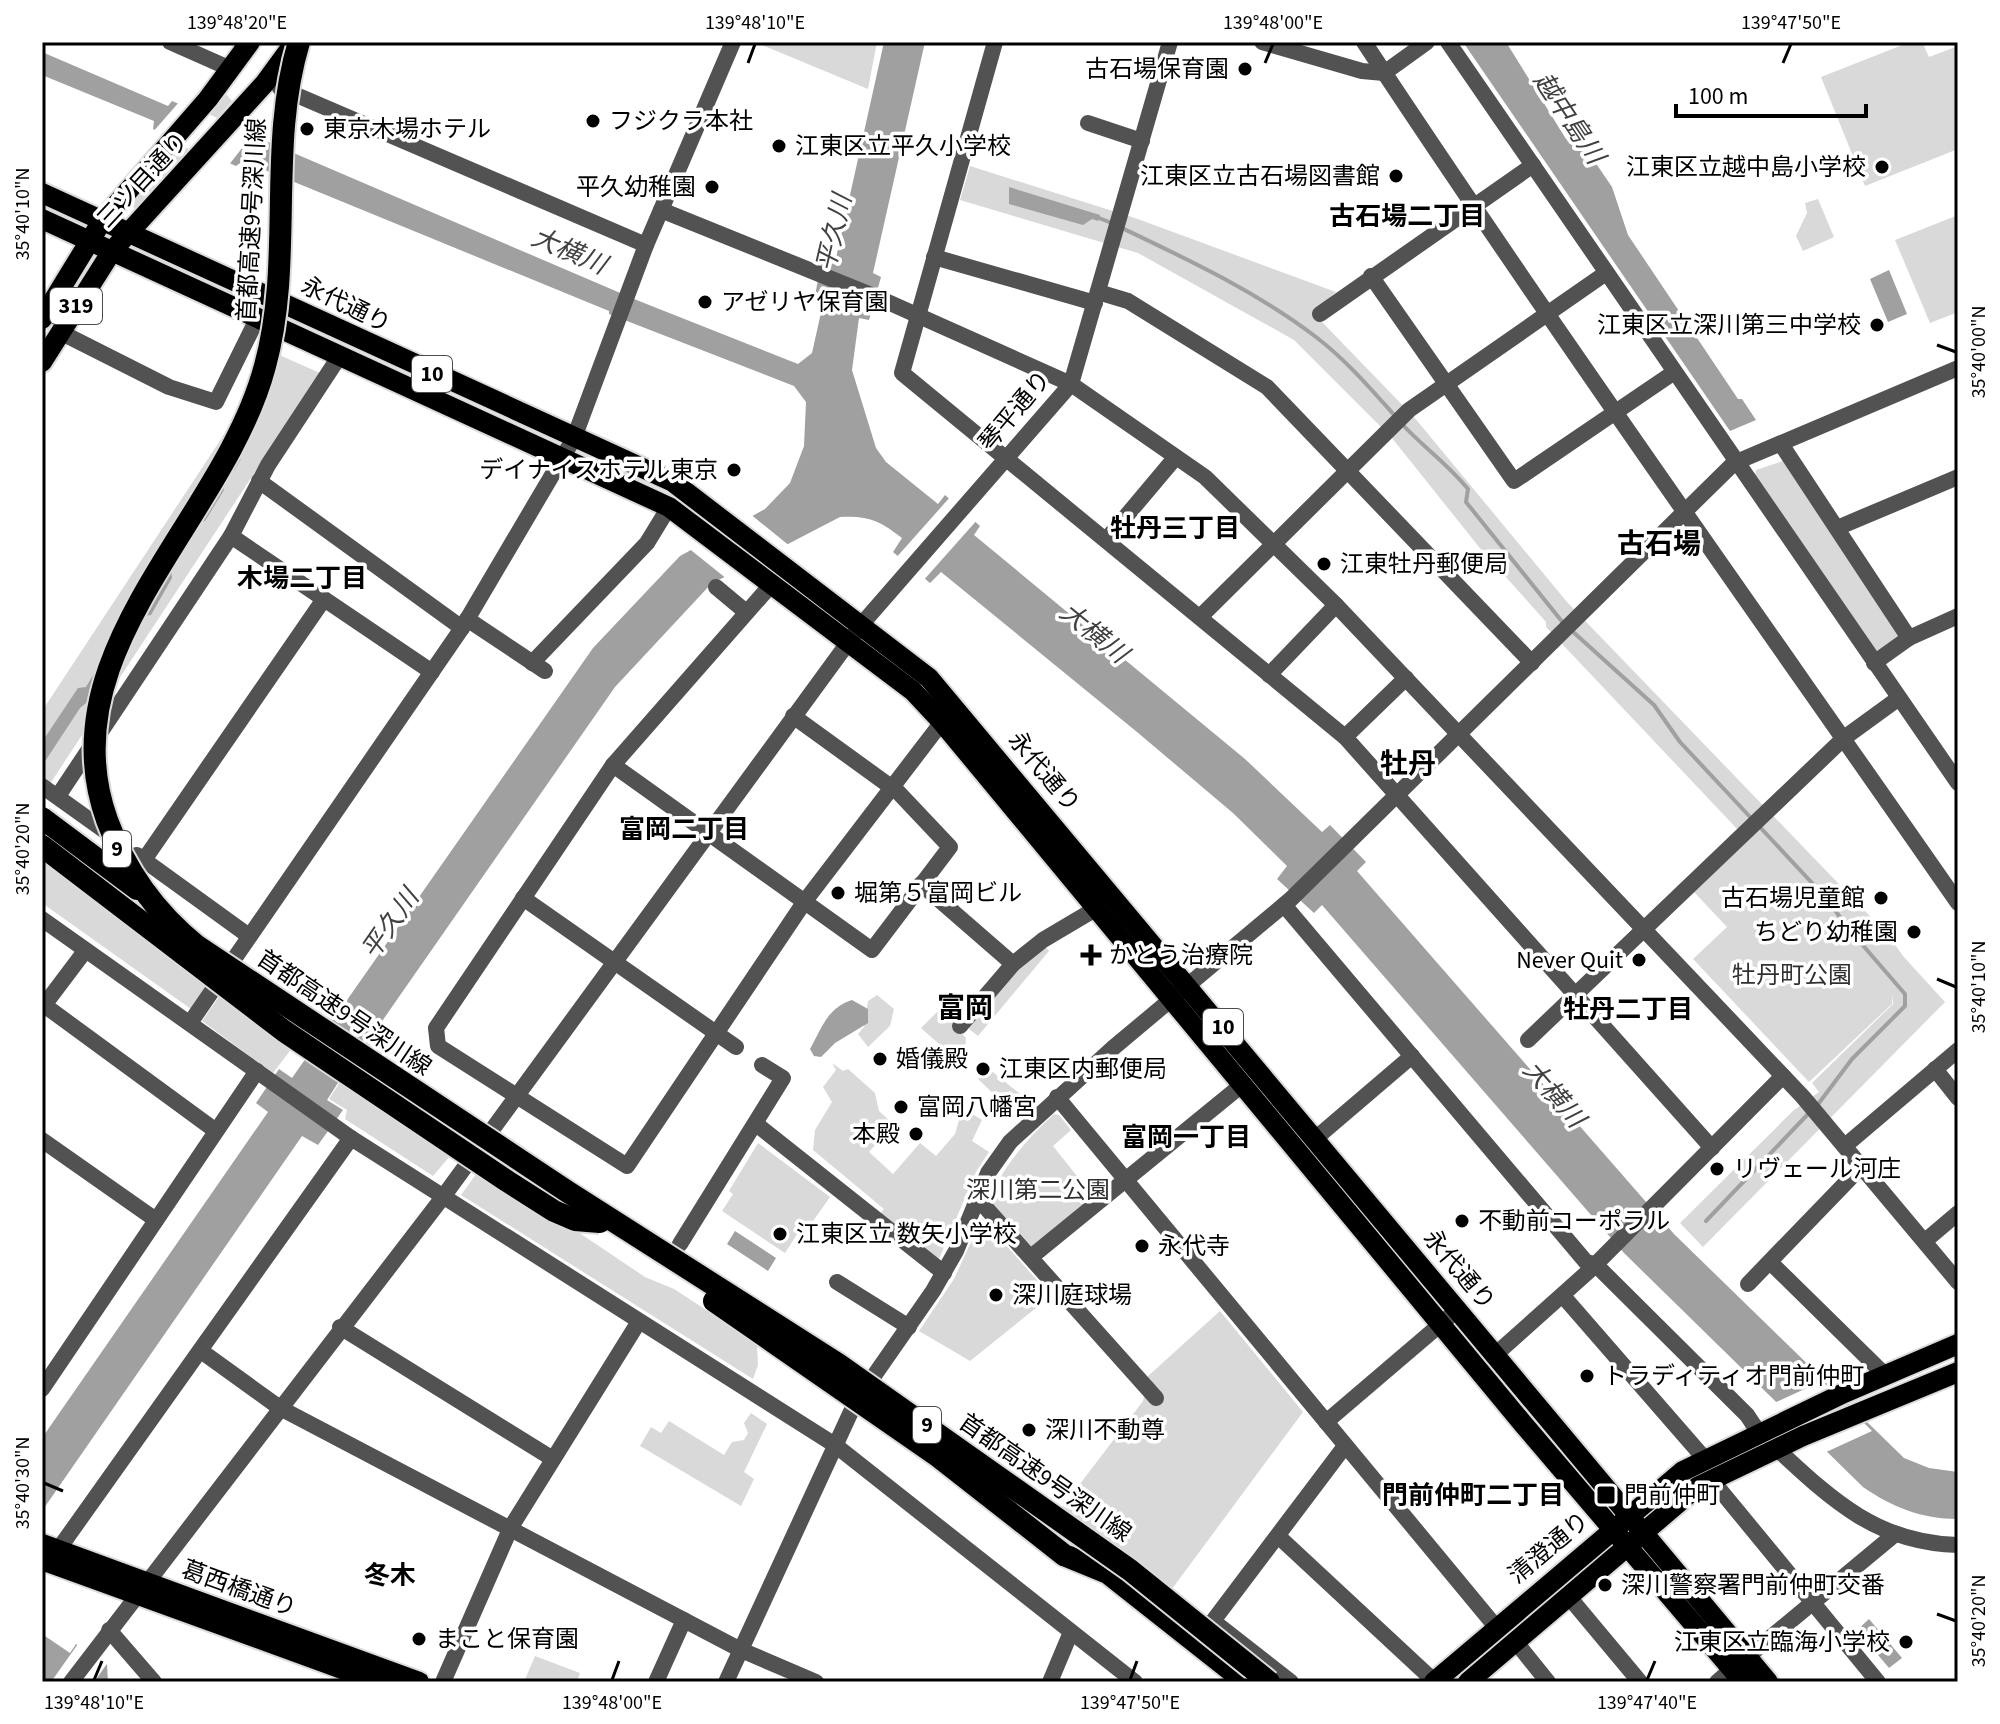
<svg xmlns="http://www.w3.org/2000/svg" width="2000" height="1724" font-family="'Source Sans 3','Noto Sans JP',sans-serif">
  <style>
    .green { fill: #d9d9d9 }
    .water { fill: #a0a0a0 }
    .pier { fill: #fff }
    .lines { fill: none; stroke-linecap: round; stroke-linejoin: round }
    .stream { stroke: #a0a0a0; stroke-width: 4 }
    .major-casing { stroke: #dbdbdb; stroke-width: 24 }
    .highway-casing { stroke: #dbdbdb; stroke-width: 26 }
    .minor { stroke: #525252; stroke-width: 16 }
    .major { stroke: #000; stroke-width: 20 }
    .highway { stroke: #000; stroke-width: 22 }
    .highway-bridge-casing { stroke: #dbdbdb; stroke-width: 26; stroke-linecap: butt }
    .highway-bridge { stroke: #000; stroke-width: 22 }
    .ticks { fill: none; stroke: #000; stroke-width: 3 }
    .poi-dot { fill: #000; stroke: #fff; stroke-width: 3 }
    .labels { text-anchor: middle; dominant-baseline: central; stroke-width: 7; stroke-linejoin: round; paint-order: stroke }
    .shield { fill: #fff; stroke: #4c4c4c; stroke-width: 2 }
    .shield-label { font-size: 22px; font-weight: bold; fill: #000 }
    .poi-label { font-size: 24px; fill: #000; stroke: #fff; text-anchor: start }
    .street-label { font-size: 24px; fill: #000; stroke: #fff }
    .park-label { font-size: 24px; fill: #303030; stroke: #fff }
    .water-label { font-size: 26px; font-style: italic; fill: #414141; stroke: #fff }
    .neighbourhood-label { font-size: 26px; font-weight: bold; fill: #000; stroke: #fff }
    .quarter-label { font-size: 28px; font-weight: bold; fill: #000; stroke: #fff }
    .neatline { fill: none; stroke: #000; stroke-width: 3 }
    .ticks-label { font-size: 20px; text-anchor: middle; fill: #000 }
  </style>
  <rect width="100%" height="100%" fill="#fff"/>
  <g class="green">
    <path d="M755,42H877L868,89Z"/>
    <path d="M1910,42H1922L1929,57L1958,46V149L1865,186L1821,77Z"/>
    <path d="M226,94L232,101L136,209L130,205Z"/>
    <path d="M970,166L1135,218L1336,292L1314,312L1322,322L1414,417L1567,602L1889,936L1903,956L1945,1002L1703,1247L1680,1223L1794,1110L1819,1092L1812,1083L1893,1004V994L1892,1004L1809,1082L1693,959L1727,927L1694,892L1748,840L1883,983L1546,627V622L1479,547L1392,438L1294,340L1138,253L960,200Z"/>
    <path d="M1818,199L1834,237L1803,251L1796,236L1807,213L1805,203Z"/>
    <path d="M1958,215V312L1930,323L1895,240Z"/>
    <path d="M277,354L320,373L42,796V711Z"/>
    <path d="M1783,461L1900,637L1877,652L1755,475L1756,470Z"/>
    <path d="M42,859L210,982L191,1009L42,903Z"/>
    <path d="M1045,946L1049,951L978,1036L969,1029L970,1023L1019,965Z"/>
    <path d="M223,991L296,1043L273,1073L202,1021Z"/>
    <path d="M877,995L894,1009L890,1026L868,1047L858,1034L864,1027L868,1001Z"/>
    <path d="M939,1010L966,1038L965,1050L956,1059L921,1028Z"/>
    <path d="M832,1063L843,1071L848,1069L875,1093L879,1111L893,1124L869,1152L893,1174L920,1143L936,1156L955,1134L959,1120L971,1113L982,1120L972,1141L989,1152L976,1172L939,1259L879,1215L884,1209L813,1150L815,1130L832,1102L823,1087L836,1070Z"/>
    <path d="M989,1069L1029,1101L1015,1115L997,1102L999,1099L978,1079Z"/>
    <path d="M342,1079L455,1150L433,1176L345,1119L347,1110L329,1099Z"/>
    <path d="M1054,1114L1059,1115L1071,1130L1053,1146L1093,1196L1032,1247L989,1200C1004,1165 1026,1140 1054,1114Z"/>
    <path d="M758,1143L830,1197L806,1231L801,1228L785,1253L722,1211L733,1194L729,1191Z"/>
    <path d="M481,1167L645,1277L674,1289L757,1343L758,1365L753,1379L461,1195Z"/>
    <path d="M982,1218L1051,1296L970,1361L919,1331L954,1279Z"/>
    <path d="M1220,1311L1303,1412L1169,1593L1061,1509L1143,1401L1148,1376Z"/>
    <path d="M751,1413L767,1424L744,1472L754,1479L741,1506L640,1446L651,1427L661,1433L669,1421L724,1455L732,1442L744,1440L748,1433L744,1423Z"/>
    <path d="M535,1656L580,1673L577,1682H524Z"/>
  </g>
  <g class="water">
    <path d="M884,42H925L873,273L881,277L869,320L859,318L852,370L876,448L886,462L938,504L945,495L980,526L974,535L1245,759L1322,832L1330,825L1366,862L1357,871L1674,1234L1904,1458L1929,1468L1958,1472V1524L1957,1519C1922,1519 1892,1507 1863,1487L1624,1253L1322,905L1314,913L1277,879L1287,866L1233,813L1137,732L941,572L930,583L893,552L902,538C881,521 867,515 840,517L711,584L615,687L371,1037L374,1039L346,1080L341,1078L327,1100L343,1110L318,1145L302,1136L42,1511V1438L268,1112L256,1103L279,1069L292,1078L306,1058L300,1053L331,1008L338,1013L593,648L680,556L765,509L790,483L804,446L806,402L794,386L609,314V311L243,161L236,166L153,129L154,121L42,75V52L168,106L172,101L639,301L798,364L812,353L824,299L815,296L822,257L836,258Z"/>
    <path d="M1463,42H1506L1566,139L1578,137L1612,187L1628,235L1738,399H1742L1756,420L1730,431Z"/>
    <path d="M1009,187L1100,215L1098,221L1092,219L1083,225L1009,204Z"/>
    <path d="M1889,270L1907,314L1888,322L1870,279Z"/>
    <path d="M227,450L241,459L234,471L229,470L221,482L224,490L205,521L198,522L171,568L172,578L151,615L143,616L97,694L80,708L42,766V742L78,688L86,687Z"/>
    <path d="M852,1000L868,1009V1023L835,1043L821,1057L814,1056L810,1049C822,1028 827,1008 852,1000Z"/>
    <path d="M735,1231L776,1258L768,1271L727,1244Z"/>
    <path d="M1869,1619L1902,1658L1889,1668L1857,1630Z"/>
    <path d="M42,1634L70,1653L76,1644L107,1664L108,1682H42Z"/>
  </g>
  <g class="pier">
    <path d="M180,101L253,134L228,166L152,133Z"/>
    <path d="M951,496L978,519L922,582L895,559Z"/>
    <path d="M749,513L791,547L727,579L687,547Z"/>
    <path d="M1822,1381L1872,1431L1824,1453L1774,1403Z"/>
    <path d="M80,1641L109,1661L94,1682H51Z"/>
  </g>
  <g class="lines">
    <g class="stream">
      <path d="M1099,218L1114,224"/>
      <path d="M1122,228C1189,260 1257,292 1316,337C1346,360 1370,388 1395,416"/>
      <path d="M1401,423C1424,448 1447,463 1468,489L1466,502L1564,624"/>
      <path d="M1571,630L1654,705L1680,742L1752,819"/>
      <path d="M1758,825L1827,899L1847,927L1905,994V1006L1852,1059L1816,1107"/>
      <path d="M1706,1221L1809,1113"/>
    </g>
    <defs>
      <g id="major">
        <path d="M42,193L673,482L929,678L1768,1682"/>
        <path d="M42,219L669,507L913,691L942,722L1524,1425L1743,1682"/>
        <path d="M42,319L102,221L208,99L250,42"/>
        <path d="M42,362L112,251L265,83L295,42"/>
        <path d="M42,1544L419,1682"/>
        <path d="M42,1560L378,1682"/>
        <path d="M1434,1682L1683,1471L1844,1393L1958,1344"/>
        <path d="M1468,1682L1697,1487L1803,1436L1958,1372"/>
      </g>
      <path id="highway" d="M1064,1555L1108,1573L1246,1682"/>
    </defs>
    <use href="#major" class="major-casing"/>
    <use href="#highway" class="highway-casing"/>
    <g class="minor">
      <path d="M170,42L231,69"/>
      <path d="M995,42L902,373L1345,737L1712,1148"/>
      <path d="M1262,42L1362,71L1384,73L1427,42"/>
      <path d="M1364,42C1556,333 1759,617 1958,903"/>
      <path d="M1448,42L1958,783"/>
      <path d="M280,88L646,245"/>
      <path d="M1088,123L1142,141"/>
      <path d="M661,210L881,299L1071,384L1205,477L1336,605L1803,1097L1958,1282"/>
      <path d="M934,257L1095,303"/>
      <path d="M1371,276L1514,481L1673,373"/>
      <path d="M1098,292L1128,301L1267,387L1532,663"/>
      <path d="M1320,314L1533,165"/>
      <path d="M60,332L169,387L216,402L257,319"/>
      <path d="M1781,444L1909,638"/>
      <path d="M259,481L462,628"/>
      <path d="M1837,528L1958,477"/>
      <path d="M231,536L432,672"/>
      <path d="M1106,540L1175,458"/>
      <path d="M771,585L613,765L436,1028L438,1046L627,1166L805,901L942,722"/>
      <path d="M716,587L746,612"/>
      <path d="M1200,617L1409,410L1606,273"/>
      <path d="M467,619L545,671"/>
      <path d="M532,663L647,543L669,507"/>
      <path d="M1874,663L1909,638L1958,616"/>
      <path d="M1269,675L1336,605"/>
      <path d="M1345,737L1406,678"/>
      <path d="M613,765L872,950L950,847L898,792L793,716"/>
      <path d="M42,786L112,836"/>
      <path d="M58,796L231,536L268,465L339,357"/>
      <path d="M137,855L249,936"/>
      <path d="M144,860L324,599"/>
      <path d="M921,884L1013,964"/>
      <path d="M523,898L736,1047"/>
      <path d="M1284,905L1586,1262L1595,1264L1747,1415L1759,1433"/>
      <path d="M42,919L351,1138L835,1445L1135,1682"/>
      <path d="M44,1005L216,1131"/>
      <path d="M42,1008L85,951"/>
      <path d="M190,1023L462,628L574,438L646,245L733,42"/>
      <path d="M960,1026L1013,964L1043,940L1097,908"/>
      <path d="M1528,1040L1844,738L1899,698"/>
      <path d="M1935,1069L1958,1098"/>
      <path d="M1057,1097L1496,1627"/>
      <path d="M756,1124L944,1273"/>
      <path d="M1316,1138L1412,1056"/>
      <path d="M42,1140L156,1220"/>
      <path d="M1846,1145L1958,1050"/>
      <path d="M978,1199L1156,1398"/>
      <path d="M1925,1241L1958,1213"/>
      <path d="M680,1244L783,1078L762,1065"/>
      <path d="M1031,1257L1243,1084"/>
      <path d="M1770,1262L1885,1375"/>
      <path d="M837,1282L909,1327"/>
      <path d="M1748,1284L1863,1165"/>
      <path d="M1563,1296L1704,1458"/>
      <path d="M340,1327L553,1459"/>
      <path d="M201,1351L280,1408L741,1650L816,1682"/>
      <path d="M1496,1354L1590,1270L1783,1076"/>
      <path d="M42,1389L257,1071"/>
      <path d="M1326,1422L1449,1317"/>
      <path d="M1776,1448C1832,1500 1877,1543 1958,1545"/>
      <path d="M1711,1479L1878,1682"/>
      <path d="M1278,1536L1434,1681"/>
      <path d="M58,1550L351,1138"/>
      <path d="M1569,1597L1640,1682"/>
      <path d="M109,1630L154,1682"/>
      <path d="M1515,1641L1548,1682"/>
      <path d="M1747,1657L1894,1535"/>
      <path d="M71,1682L443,1197L861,625L1071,384L1170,42"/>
      <path d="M443,1682L511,1527L638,1323"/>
      <path d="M656,1682L684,1620"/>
      <path d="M726,1682L855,1403L933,1291L956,1251L988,1173L1010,1142L1113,1048L1291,899L1734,463L1958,368"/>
      <path d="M1050,1682L1071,1632"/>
      <path d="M1291,1682L1213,1621L1345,1446"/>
      <path d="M1717,1682L1732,1669"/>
    </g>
    <use href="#major" class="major"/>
    <use href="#highway" class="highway"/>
    <defs>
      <g id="highway-bridge">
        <path d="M299,42C267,148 294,260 265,366C224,521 46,650 107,820C125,870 156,913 197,946L568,1192L838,1364L1130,1570L1269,1682"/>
        <path d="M42,818L137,889"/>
        <path d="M42,846L284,1031L507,1181L554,1211L575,1220L600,1222"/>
        <path d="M714,1301L939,1457L1064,1555"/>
      </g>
    </defs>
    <use href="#highway-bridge" class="highway-bridge-casing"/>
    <use href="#highway-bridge" class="highway-bridge"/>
  </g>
  <path class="ticks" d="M230,63L237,44M748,63L755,44M1265,63L1273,44M1783,63L1791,44M44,214L63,222M1937,345L1956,352M44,849L63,856M1937,979L1956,987M44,1483L63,1491M1937,1614L1956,1621M94,1680L102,1661M612,1680L619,1661M1130,1680L1137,1661M1647,1680L1655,1661"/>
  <g class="poi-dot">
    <circle cx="1245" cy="69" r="8"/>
    <circle cx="593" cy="121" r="8"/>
    <circle cx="307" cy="129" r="8"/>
    <circle cx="779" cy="146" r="8"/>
    <circle cx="1882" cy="167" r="8"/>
    <circle cx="1396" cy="176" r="8"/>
    <circle cx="712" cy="187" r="8"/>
    <circle cx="705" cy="302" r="8"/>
    <circle cx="1877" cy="325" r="8"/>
    <circle cx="734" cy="470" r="8"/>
    <circle cx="1324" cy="564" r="8"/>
    <circle cx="838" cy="893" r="8"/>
    <circle cx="1881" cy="898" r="8"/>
    <circle cx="1914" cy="932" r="8"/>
    <path d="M1087 943h8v8h8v8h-8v8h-8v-8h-8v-8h8z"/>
    <circle cx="1639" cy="960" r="8"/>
    <circle cx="880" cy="1059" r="8"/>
    <circle cx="983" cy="1069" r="8"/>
    <circle cx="901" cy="1107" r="8"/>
    <circle cx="916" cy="1134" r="8"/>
    <circle cx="1717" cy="1169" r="8"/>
    <circle cx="1462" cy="1221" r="8"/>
    <circle cx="780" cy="1234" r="8"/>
    <circle cx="1142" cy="1246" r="8"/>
    <circle cx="996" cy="1295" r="8"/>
    <circle cx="1587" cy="1376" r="8"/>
    <circle cx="1029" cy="1430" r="8"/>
    <rect x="1596" y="1485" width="20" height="20" rx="4"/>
    <circle cx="1605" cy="1585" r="8"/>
    <circle cx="419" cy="1639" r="8"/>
    <circle cx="1906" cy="1642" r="8"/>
  </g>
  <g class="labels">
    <g class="shield">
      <rect x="50" y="288" width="52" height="36" rx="6"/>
      <rect x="412" y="356" width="40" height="36" rx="6"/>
      <rect x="103" y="831" width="28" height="36" rx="6"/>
      <rect x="1203" y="1009" width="40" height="36" rx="6"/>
      <rect x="913" y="1407" width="28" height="36" rx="6"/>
    </g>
    <g class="shield-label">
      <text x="76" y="306">319</text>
      <text x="432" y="374">10</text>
      <text x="117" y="849">9</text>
      <text x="1223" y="1027">10</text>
      <text x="927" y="1425">9</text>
    </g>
    <g class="poi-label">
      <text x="1229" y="69" text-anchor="end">古石場保育園</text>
      <text x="609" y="121">フジクラ本社</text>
      <text x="323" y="129">東京木場ホテル</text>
      <text x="795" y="146">江東区立平久小学校</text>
      <text x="1866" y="167" text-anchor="end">江東区立越中島小学校</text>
      <text x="1380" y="176" text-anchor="end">江東区立古石場図書館</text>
      <text x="696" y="187" text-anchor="end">平久幼稚園</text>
      <text x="721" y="302">アゼリヤ保育園</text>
      <text x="1861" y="325" text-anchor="end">江東区立深川第三中学校</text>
      <text x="718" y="470" text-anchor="end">デイナイスホテル東京</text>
      <text x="1340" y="564">江東牡丹郵便局</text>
      <text x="854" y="893">堀第５富岡ビル</text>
      <text x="1865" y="898" text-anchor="end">古石場児童館</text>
      <text x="1898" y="932" text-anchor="end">ちどり幼稚園</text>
      <text x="1109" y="955">かとう治療院</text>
      <text x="1623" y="960" text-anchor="end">Never Quit</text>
      <text x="896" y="1059">婚儀殿</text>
      <text x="999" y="1069">江東区内郵便局</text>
      <text x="917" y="1107">富岡八幡宮</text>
      <text x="900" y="1134" text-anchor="end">本殿</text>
      <text x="1733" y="1169">リヴェール河庄</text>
      <text x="1478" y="1221">不動前コーポラル</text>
      <text x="796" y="1234">江東区立 数矢小学校</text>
      <text x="1158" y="1246">永代寺</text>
      <text x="1012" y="1295">深川庭球場</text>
      <text x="1603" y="1376">トラディティオ門前仲町</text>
      <text x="1045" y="1430">深川不動尊</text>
      <text x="1624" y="1495">門前仲町</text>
      <text x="1621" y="1585">深川警察署門前仲町交番</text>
      <text x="435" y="1639">まこと保育園</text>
      <text x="1890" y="1642" text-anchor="end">江東区立臨海小学校</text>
    </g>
    <g class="street-label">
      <text transform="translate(143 180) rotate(-47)">三ツ目通り</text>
      <text transform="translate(252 220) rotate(-87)">首都高速9号深川線</text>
      <text transform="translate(346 305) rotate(26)">永代通り</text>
      <text transform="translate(1015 411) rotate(-50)">琴平通り</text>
      <text transform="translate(1044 772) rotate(50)">永代通り</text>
      <text transform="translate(344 1013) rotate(34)">首都高速9号深川線</text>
      <text transform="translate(1459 1270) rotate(50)">永代通り</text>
      <text transform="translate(1045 1478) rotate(35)">首都高速9号深川線</text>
      <text transform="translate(1549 1548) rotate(-40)">清澄通り</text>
      <text transform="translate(239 1589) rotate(20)">葛西橋通り</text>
    </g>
    <g class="park-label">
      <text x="1792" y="975">牡丹町公園</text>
      <text x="1038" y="1190">深川第二公園</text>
    </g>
    <g class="water-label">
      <text transform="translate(1569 118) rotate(56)">越中島川</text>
      <text transform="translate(834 233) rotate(-77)">平久川</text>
      <text transform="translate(569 251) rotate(23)">大横川</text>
      <text transform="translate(1094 633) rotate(39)">大横川</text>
      <text transform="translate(390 924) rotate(-55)">平久川</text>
      <text transform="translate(1554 1094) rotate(49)">大横川</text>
    </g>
    <g class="neighbourhood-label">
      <text x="1407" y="216">古石場二丁目</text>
      <text x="1175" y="528">牡丹三丁目</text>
      <text x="302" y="578">木場二丁目</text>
      <text x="684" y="829">富岡二丁目</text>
      <text x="1628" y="1009">牡丹二丁目</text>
      <text x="1186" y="1137">富岡一丁目</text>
      <text x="1473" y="1495">門前仲町二丁目</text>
      <text x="390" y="1575">冬木</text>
    </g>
    <g class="quarter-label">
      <text x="1659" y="544">古石場</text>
      <text x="1408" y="764">牡丹</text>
      <text x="965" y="1008">富岡</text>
    </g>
  </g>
  <rect width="2000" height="1724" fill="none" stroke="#ffffff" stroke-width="88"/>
  <path d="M1676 104v12h190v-12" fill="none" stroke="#000000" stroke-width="4"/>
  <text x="1688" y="104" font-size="24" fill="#000000" stroke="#ffffff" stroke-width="6" paint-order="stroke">100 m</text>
  <rect x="44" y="44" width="1912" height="1636" class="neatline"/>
  <g class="ticks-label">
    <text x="237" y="29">139°48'20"E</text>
    <text x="755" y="29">139°48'10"E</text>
    <text x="1273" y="29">139°48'00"E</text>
    <text x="1791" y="29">139°47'50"E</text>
    <text transform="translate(22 214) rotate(-90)" y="7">35°40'10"N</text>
    <text transform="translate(1978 352) rotate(-90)" y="7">35°40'00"N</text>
    <text transform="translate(22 849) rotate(-90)" y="7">35°40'20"N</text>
    <text transform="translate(1978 987) rotate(-90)" y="7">35°40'10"N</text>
    <text transform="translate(22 1483) rotate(-90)" y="7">35°40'30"N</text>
    <text transform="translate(1978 1621) rotate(-90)" y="7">35°40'20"N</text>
    <text x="94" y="1709">139°48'10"E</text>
    <text x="612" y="1709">139°48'00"E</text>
    <text x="1130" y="1709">139°47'50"E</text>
    <text x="1647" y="1709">139°47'40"E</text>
  </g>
</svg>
